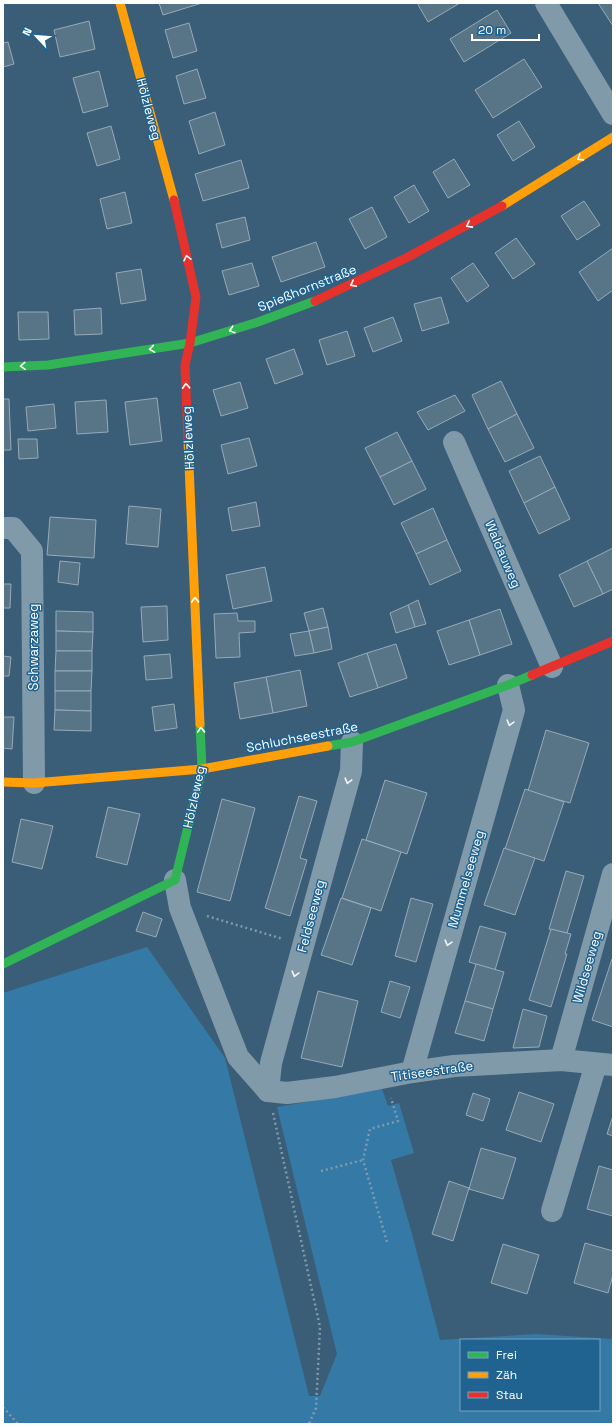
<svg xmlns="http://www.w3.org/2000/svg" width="616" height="1427" font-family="'Space Grotesk',sans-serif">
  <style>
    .green { fill: #357aa7; fill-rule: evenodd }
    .building { fill: #587588; stroke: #96aab8 }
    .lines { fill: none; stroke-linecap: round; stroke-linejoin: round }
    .path { stroke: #819aaa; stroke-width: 2.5; stroke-dasharray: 2 3; stroke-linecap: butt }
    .street { stroke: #819aaa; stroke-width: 22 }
    .fast { stroke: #30b455; stroke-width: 9 }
    .slow { stroke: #ff9f0a; stroke-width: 9 }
    .jam { stroke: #e5322d; stroke-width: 9 }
    .oneway { stroke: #fff }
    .oneway2 { stroke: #f2f5f6 }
    .labels { text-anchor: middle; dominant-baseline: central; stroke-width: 3; stroke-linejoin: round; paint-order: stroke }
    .street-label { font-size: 13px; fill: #fff; stroke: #206391 }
  </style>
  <rect width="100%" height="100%" fill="#3a5e77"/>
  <path class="green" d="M147,947L225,1058L309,1396H320L337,1354L277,1107L382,1089L388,1106L399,1103L414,1153L391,1160L412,1234L440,1340L536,1334L613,1339V1424H3V993ZM461,1340H599V1410H461Z"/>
  <g class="building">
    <path d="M159,3H202L163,15Z"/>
    <path d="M417,3H460L428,22Z"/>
    <path d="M598,3H613V26Z"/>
    <path d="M497,10L511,33L464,62L450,39Z"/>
    <path d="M89,21L95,49L60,57L54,30Z"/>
    <path d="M189,23L197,51L173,58L165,30Z"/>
    <path d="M8,42L14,64L3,67V43Z"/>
    <path d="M524,59L542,87L493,118L475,90Z"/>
    <path d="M197,69L206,98L184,104L176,76Z"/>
    <path d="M99,71L108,106L83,113L73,78Z"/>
    <path d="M215,112L225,145L199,154L189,121Z"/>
    <path d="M519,121L535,147L513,161L497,135Z"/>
    <path d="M111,126L120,159L97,166L87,133Z"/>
    <path d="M454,159L470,185L448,198L433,172Z"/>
    <path d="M241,160L249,188L203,201L195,174Z"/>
    <path d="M414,185L429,211L409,223L394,197Z"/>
    <path d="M125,192L132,223L107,229L100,199Z"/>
    <path d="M584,201L600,225L577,240L561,216Z"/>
    <path d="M372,207L387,237L365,249L349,219Z"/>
    <path d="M245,217L250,240L222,248L216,224Z"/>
    <path d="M516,238L535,264L513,279L495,253Z"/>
    <path d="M316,242L325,267L281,282L272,257Z"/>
    <path d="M613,248V290L598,301L579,272Z"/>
    <path d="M252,263L259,286L229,295L222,271Z"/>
    <path d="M473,263L489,286L467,302L451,278Z"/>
    <path d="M141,269L146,300L121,304L116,273Z"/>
    <path d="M441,297L449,323L422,331L414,304Z"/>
    <path d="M101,308L102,334L75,335L74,310Z"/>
    <path d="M18,312H48L49,339L19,340Z"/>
    <path d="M393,317L402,341L373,352L364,328Z"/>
    <path d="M347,331L355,356L327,365L319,340Z"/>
    <path d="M294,349L303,374L275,384L266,359Z"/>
    <path d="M501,381L517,414L488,429L472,395Z"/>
    <path d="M240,382L248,408L221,416L213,390Z"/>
    <path d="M455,395L465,411L428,430L417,412Z"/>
    <path d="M157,398L162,441L130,445L125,402Z"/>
    <path d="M3,399H9L11,450H3Z"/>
    <path d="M106,400L108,432L77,434L75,402Z"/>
    <path d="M54,404L56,428L28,431L26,407Z"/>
    <path d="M517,414L534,448L505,462L488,429Z"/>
    <path d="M397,432L412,461L380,477L365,448Z"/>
    <path d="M249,438L257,466L228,474L221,445Z"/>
    <path d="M18,439H37L38,458L19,459Z"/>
    <path d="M540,456L555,487L524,503L509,471Z"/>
    <path d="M412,461L426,489L394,505L380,477Z"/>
    <path d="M555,487L570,519L539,534L524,503Z"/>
    <path d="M256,502L260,526L232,531L228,508Z"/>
    <path d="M129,506L161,509L158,547L126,544Z"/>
    <path d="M433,508L447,540L416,554L401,523Z"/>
    <path d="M50,517L96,520L94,558L47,555Z"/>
    <path d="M447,540L461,571L430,585L416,554Z"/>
    <path d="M613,548V589L603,594L587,561Z"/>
    <path d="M60,561L80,563L78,585L58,582Z"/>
    <path d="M587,561L603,594L574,607L559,575Z"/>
    <path d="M265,567L272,601L233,609L226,575Z"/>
    <path d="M3,584H11L10,608H3Z"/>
    <path d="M418,600L426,624L415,627L408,605Z"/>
    <path d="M408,605L415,627L396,633L390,613Z"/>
    <path d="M167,606L168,640L143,642L141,607Z"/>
    <path d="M323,608L328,627L309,631L304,613Z"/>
    <path d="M500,609L512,644L480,655L469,620Z"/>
    <path d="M56,611L93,612V632L56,631Z"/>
    <path d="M237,613L238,621H255V632L239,633L240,657L216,658L214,614Z"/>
    <path d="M469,620L480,655L449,665L437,631Z"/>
    <path d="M328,627L332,649L314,653L309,631Z"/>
    <path d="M56,631L93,632L92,651H56Z"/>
    <path d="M309,631L314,653L295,656L290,634Z"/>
    <path d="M396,644L407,678L378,688L367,653Z"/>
    <path d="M56,651H92V671H55Z"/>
    <path d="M367,653L378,688L350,697L338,663Z"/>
    <path d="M170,654L172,678L146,680L144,656Z"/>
    <path d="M3,656L11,657L9,676H3Z"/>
    <path d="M300,670L307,706L273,713L266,677Z"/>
    <path d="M55,671H92L91,691H55Z"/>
    <path d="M266,677L273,713L240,719L234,683Z"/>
    <path d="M55,691H91V711L55,710Z"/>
    <path d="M174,704L177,728L155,731L152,707Z"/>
    <path d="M55,710L91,711V731L54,730Z"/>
    <path d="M3,717H14L12,749L3,748Z"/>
    <path d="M546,730L589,743L570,803L528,791Z"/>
    <path d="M385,780L427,793L407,854L366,840Z"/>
    <path d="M525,789L564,802L544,861L505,849Z"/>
    <path d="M299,796L317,801L300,858L307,860L290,916L265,908Z"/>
    <path d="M222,799L255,808L230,901L197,892Z"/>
    <path d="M108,807L140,814L127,865L96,857Z"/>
    <path d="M21,819L53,826L42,869L12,862Z"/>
    <path d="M362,839L401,852L381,911L342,898Z"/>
    <path d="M504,848L535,858L515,915L484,905Z"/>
    <path d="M566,871L584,876L567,933L549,929Z"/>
    <path d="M341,898L371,908L352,965L321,955Z"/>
    <path d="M411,898L433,904L416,962L395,956Z"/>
    <path d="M143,912L162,919L156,937L136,931Z"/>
    <path d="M480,926L506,933L495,970L469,962Z"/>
    <path d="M551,929L571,934L565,954H567L551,1007L529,1000Z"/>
    <path d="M612,959H613V1027L592,1020Z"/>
    <path d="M476,964L504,972L493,1009L465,1001Z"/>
    <path d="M390,981L410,987L400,1018L381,1012Z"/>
    <path d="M318,991L358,1001L342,1067L301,1058Z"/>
    <path d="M465,1001L493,1009L484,1041L455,1033Z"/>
    <path d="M523,1009L547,1016L539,1047L513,1048Z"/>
    <path d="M519,1092L554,1104L541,1142L506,1130Z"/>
    <path d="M473,1093L490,1099L483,1121L466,1115Z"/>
    <path d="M613,1116V1136L607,1134Z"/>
    <path d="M481,1148L516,1158L503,1199L469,1189Z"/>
    <path d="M599,1166L613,1170V1216L587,1209Z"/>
    <path d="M449,1181L469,1188L453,1241L432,1234Z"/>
    <path d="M585,1243L613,1251V1275L608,1293L574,1283Z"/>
    <path d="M503,1244L539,1255L527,1294L491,1283Z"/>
  </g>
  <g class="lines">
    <g class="path">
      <path d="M207,916L283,939"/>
      <path d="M273,1113L320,1327L316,1408L309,1424"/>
      <path d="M321,1171L363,1160"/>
      <path d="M387,1242L363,1160L370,1129L398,1121L391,1098"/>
      <path d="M3,1407L18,1424"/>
    </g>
    <g class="street">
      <path d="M546,3L613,114"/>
      <path d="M454,442L552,667"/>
      <path d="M3,528H13L32,551L34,783"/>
      <path d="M175,880L180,908L238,1057L268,1091"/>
      <path d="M561,1060L613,874"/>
      <path d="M412,1072L514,710L508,685"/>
      <path d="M268,1091L271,1063L351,771L352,742"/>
      <path d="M268,1091L287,1093L335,1087L412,1072L454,1066L561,1060L613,1065"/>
      <path d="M552,1211L596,1064"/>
    </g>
    <g class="fast">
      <path d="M3,367L48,365L190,343L258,322L315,301"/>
      <path d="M328,746L352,742L508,685L532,675"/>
      <path d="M3,964L175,880L202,769L200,724"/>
    </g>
    <g class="slow">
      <path d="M120,3L174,200"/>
      <path d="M502,206L613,137"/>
      <path d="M188,441L200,724"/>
      <path d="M3,782L34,783L202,769L328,746"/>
    </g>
    <g class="jam">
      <path d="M174,200L196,297L190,343L185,365L188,441"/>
      <path d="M315,301L406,258L502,206"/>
      <path d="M532,675L613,641"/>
    </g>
  </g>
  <defs><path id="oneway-chevron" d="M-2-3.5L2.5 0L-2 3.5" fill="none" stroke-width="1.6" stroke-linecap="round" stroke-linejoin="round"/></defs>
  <g class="oneway">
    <use href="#oneway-chevron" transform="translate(580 158) rotate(148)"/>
    <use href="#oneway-chevron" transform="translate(469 225) rotate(152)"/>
    <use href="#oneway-chevron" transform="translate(187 258) rotate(-103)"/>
    <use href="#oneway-chevron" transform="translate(353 284) rotate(154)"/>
    <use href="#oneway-chevron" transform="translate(232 330) rotate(163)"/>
    <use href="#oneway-chevron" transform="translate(152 349) rotate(171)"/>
    <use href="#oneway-chevron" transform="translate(23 366) rotate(177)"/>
    <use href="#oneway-chevron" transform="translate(186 386) rotate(-93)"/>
    <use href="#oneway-chevron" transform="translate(195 600) rotate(-92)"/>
    <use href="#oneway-chevron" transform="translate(201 730) rotate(-92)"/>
  </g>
  <g class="oneway2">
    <use href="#oneway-chevron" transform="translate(510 723) rotate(106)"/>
    <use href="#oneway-chevron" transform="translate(348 781) rotate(105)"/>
    <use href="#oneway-chevron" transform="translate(448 943) rotate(106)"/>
    <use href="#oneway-chevron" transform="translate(295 974) rotate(105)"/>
  </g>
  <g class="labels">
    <g class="street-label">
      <text transform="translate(149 109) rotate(75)">Hölzleweg</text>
      <text transform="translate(307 288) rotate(-22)">Spießhornstraße</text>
      <text transform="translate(188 438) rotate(-93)">Hölzleweg</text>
      <text transform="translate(503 554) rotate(67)">Waldauweg</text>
      <text transform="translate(33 647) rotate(-90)">Schwarzaweg</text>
      <text transform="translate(302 737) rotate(-11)">Schluchseestraße</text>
      <text transform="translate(194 797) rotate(-78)">Hölzleweg</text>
      <text transform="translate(466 879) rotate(-74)">Mummelseeweg</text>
      <text transform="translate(311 916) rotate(-75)">Feldseeweg</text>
      <text transform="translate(587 967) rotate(-74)">Wildseeweg</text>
      <text transform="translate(432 1071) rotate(-8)">Titiseestraße</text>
    </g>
  </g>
  <rect width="616" height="1427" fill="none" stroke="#ffffff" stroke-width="8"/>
  <rect x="460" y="1339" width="140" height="72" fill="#206391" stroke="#79a1bd"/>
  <rect x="468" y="1352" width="20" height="6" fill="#30b455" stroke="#79a1bd"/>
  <text x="496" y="1359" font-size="12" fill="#ffffff">Frei</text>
  <rect x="468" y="1372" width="20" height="6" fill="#ff9f0a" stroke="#79a1bd"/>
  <text x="496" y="1379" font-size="12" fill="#ffffff">Zäh</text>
  <rect x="468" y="1392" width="20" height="6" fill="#e5322d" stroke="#79a1bd"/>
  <text x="496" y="1399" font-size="12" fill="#ffffff">Stau</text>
  <g transform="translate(36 36) rotate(296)" stroke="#206391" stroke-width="3" paint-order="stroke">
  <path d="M0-3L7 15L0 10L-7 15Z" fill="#ffffff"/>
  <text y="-6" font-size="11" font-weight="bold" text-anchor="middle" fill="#ffffff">N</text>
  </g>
  <path d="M472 34v6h67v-6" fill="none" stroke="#ffffff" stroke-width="2"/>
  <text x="478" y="34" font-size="12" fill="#ffffff" stroke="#206391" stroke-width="3" paint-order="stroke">20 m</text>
</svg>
